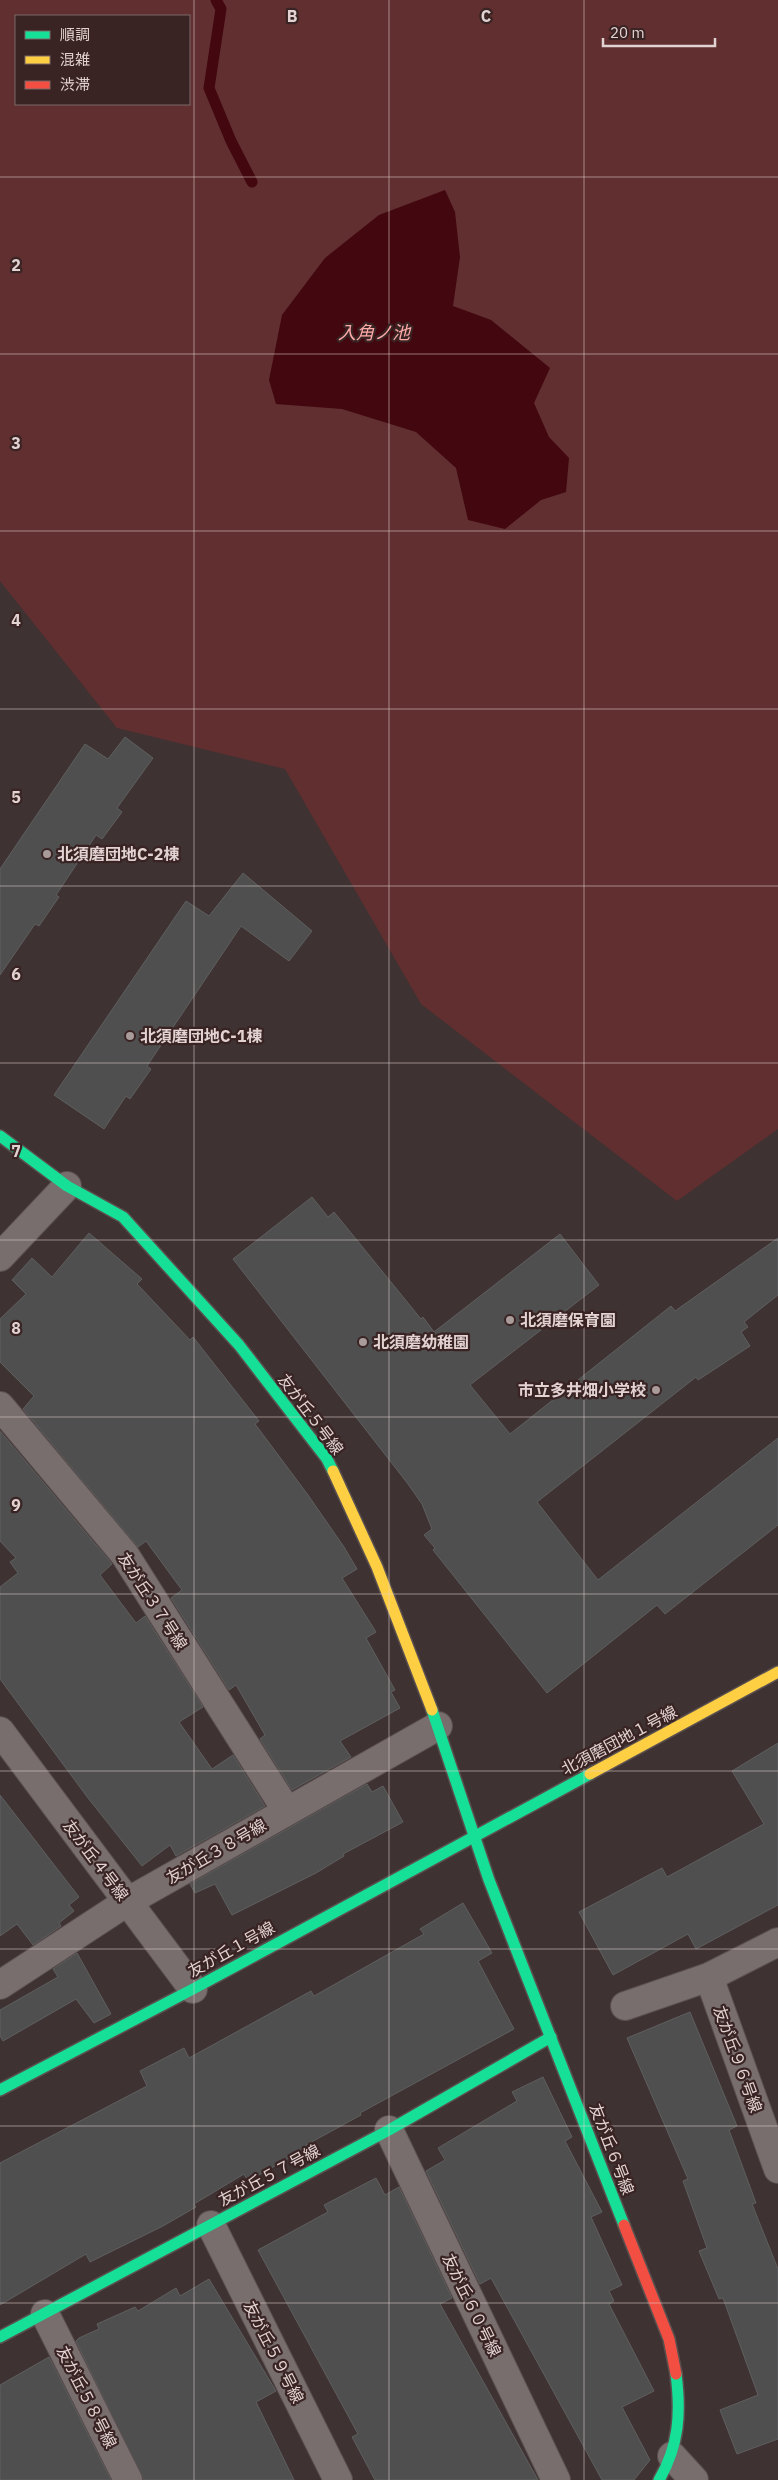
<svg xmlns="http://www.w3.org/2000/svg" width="778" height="2480" font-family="'IBM Plex Sans','Noto Sans JP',sans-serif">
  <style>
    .green { fill: #612f30; fill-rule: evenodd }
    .water { fill: #42070f }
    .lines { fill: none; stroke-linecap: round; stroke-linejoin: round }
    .stream { stroke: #42070f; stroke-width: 11 }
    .building { fill: #504f50; stroke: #5f5f60 }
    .street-casing { stroke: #5a504f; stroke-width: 30 }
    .fast-casing { stroke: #5a504f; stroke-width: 14 }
    .slow-casing { stroke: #5a504f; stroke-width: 14 }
    .jam-casing { stroke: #5a504f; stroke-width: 14 }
    .street { stroke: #786e6e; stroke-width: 28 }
    .fast { stroke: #16e098; stroke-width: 11 }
    .slow { stroke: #ffcf43; stroke-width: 11 }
    .jam { stroke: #f24e42; stroke-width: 11 }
    .grid { fill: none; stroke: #e2d3d2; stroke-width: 1; stroke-opacity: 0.55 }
    .poi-dot { fill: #a99b9a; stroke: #392323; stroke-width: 2 }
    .labels { text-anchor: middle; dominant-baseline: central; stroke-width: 4.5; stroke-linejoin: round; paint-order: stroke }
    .poi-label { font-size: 16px; font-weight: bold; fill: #e2d3d2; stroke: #392323; text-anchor: start }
    .street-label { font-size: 16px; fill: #e2d3d2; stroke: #392323 }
    .water-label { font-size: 18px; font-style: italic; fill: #fdaaa9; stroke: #392323 }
    .grid-label { font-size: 16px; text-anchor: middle; font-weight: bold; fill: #e2d3d2; stroke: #392323; stroke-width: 4.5; stroke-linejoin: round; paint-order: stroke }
  </style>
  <rect width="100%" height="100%" fill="#3f3232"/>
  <path class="green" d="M0,0H778V1129L677,1201L421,1004L285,769L117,728L0,581ZM16,16H189V104H16Z"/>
  <path class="water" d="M445,190L455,212L460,257L453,306L491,320L550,368L534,403L549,437L569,458L566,492L541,500L505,529L468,520L456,468L416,432L342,409L276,404L269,380L282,315L325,258L379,215Z"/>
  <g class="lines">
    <path class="stream" d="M216,0L221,9L209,88L231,141L252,182"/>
  </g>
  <g class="building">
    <path d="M125,737L153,758L117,808L122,812L102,839L96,835L56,895L59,897L39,926L35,924L0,975V869L85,744L108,759Z"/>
    <path d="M243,873L312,931L289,961L241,926L147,1066L151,1069L130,1099L126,1096L104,1129L54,1095L186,901L209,916Z"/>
    <path d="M312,1197L328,1217L334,1212L421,1319L423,1317L434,1332L560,1234L599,1285L470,1385L510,1434L671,1306L675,1311L778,1238V1295L744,1322L748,1327L741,1332L750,1346L698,1380L696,1377L537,1502L598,1580L778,1438V1525L665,1614L657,1605L547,1693L433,1550L435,1548L424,1535L432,1529L422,1504L408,1484L233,1259Z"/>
    <path d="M89,1233L142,1279L137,1284L190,1340L193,1337L259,1421L255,1424L308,1495L344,1547L357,1569L342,1578L376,1632L366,1638L395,1690L391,1692L400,1708L340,1741L351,1757L292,1790L260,1739L265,1735L236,1685L229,1690L171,1598L182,1590L146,1541L138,1547L23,1409L34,1396L0,1362V1319L26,1294L12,1280L32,1258L52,1277Z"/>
    <path d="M0,1431L112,1564L100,1575L136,1623L145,1616L203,1707L179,1722L212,1769L233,1755L265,1806L176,1856L170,1845L142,1866L88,1798L0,1679V1587L18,1573L10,1562L16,1558L0,1541Z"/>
    <path d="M778,1743V1905L696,1949L688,1934L613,1975L579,1912L662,1868L667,1877L764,1824L732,1771Z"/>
    <path d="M367,1784L372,1792L383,1786L403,1822L343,1854L344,1856L316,1873L232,1915L215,1884L195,1893L190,1884Z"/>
    <path d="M0,1795L79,1897L69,1905L74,1911L59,1923L61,1926L33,1945L17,1924L0,1936Z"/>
    <path d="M463,1903L492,1953L478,1961L514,2029L360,2113L361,2115L306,2145L307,2148L248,2181L244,2174L194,2204L196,2207L163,2226L90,2262L86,2254L0,2305V2163L147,2086L140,2071L184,2048L189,2058L311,1991L314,1996L424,1934L420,1929Z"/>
    <path d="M77,1953L111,2014L94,2023L76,1999L3,2041L0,2036V2010L58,1977L53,1969Z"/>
    <path d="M690,2012L737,2126L729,2130L756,2203L752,2204L778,2269V2439L737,2454L720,2410L758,2395L723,2298L719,2299L699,2251L707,2248L683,2181L688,2179L627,2038Z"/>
    <path d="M543,2077L572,2137L565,2141L602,2212L591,2217L622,2285L609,2291L614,2301L609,2304L654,2391L622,2407L650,2460L634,2480H602L491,2278L480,2284L426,2171L445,2160L438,2148L517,2101L512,2092Z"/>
    <path d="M376,2178L385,2195L399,2187L452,2298L440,2304L538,2480H375L352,2437L358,2434L258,2250L328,2212L324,2205Z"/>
    <path d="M209,2279L276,2391L256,2402L294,2480H143L76,2341L79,2338L99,2329L97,2324L135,2307L138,2311L176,2288L180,2296Z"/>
    <path d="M49,2357L111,2480H0V2385Z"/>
  </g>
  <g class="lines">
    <defs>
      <g id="street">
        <path d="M0,1257L67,1186"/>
        <path d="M0,1406L125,1555L287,1811"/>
        <path d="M0,1731L193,1989"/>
        <path d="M709,1977L778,2169"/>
        <path d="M0,1985L127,1902L438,1726"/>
        <path d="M625,2006L709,1977L778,1942"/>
        <path d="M389,2130L556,2480"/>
        <path d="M211,2225L338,2480"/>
        <path d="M45,2314L128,2480"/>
        <path d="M672,2456L694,2480"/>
      </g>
      <g id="fast">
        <path d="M0,1136L67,1186L123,1217L239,1345L327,1459L333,1471"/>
        <path d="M432,1710L489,1880L624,2225"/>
        <path d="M0,2090L193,1989L590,1774"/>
        <path d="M0,2337L389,2130L551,2037"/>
        <path d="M659,2480C679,2446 681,2413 676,2374"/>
      </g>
      <g id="slow">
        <path d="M333,1471L377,1567L432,1710"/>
        <path d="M590,1774L778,1672"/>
      </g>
      <path id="jam" d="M624,2225L669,2339L676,2374"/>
    </defs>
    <use href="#street" class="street-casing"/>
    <use href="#fast" class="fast-casing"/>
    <use href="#slow" class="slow-casing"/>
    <use href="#jam" class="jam-casing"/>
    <use href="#street" class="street"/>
    <use href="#fast" class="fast"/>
    <use href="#slow" class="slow"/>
    <use href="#jam" class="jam"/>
  </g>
  <path class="grid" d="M194,0V2480M389,0V2480M584,0V2480M0,177H778M0,354H778M0,531H778M0,709H778M0,886H778M0,1063H778M0,1240H778M0,1417H778M0,1594H778M0,1771H778M0,1949H778M0,2126H778M0,2303H778"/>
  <g class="poi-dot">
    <circle cx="47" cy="854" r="5"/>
    <circle cx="130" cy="1036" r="5"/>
    <circle cx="510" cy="1320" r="5"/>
    <circle cx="363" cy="1342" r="5"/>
    <circle cx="656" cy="1390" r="5"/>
  </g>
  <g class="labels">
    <g class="poi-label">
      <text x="57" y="854">北須磨団地C-2棟</text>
      <text x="140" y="1036">北須磨団地C-1棟</text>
      <text x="520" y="1320">北須磨保育園</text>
      <text x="373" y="1342">北須磨幼稚園</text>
      <text x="646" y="1390" text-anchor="end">市立多井畑小学校</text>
    </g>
    <g class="street-label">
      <text transform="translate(311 1414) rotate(53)">友が丘５号線</text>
      <text transform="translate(153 1601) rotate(57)">友が丘３７号線</text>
      <text transform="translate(619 1740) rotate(-28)">北須磨団地１号線</text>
      <text transform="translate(216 1851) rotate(-30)">友が丘３８号線</text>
      <text transform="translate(96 1860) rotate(53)">友が丘４号線</text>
      <text transform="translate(231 1949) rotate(-29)">友が丘１号線</text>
      <text transform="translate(738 2059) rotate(70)">友が丘９６号線</text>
      <text transform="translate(612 2149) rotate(69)">友が丘６号線</text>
      <text transform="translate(269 2175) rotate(-28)">友が丘５７号線</text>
      <text transform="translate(472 2305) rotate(64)">友が丘６０号線</text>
      <text transform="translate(274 2352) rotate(63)">友が丘５９号線</text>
      <text transform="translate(87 2397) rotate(63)">友が丘５８号線</text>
    </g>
    <g class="water-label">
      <text x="374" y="332">入角ノ池</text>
    </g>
  </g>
  <g class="grid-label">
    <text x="292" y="22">B</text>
    <text x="486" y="22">C</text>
    <text x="16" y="271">2</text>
    <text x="16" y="449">3</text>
    <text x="16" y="626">4</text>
    <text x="16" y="803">5</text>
    <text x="16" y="980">6</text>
    <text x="16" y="1157">7</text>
    <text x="16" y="1334">8</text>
    <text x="16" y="1511">9</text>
  </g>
  <rect x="15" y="15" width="175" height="90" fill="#392323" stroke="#7d6969"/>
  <rect x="25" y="31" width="25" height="8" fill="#16e098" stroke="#7d6969"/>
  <text x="60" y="40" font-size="15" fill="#e2d3d2">順調</text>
  <rect x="25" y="56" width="25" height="8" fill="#ffcf43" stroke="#7d6969"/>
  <text x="60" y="65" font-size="15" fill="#e2d3d2">混雑</text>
  <rect x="25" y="81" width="25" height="8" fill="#f24e42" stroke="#7d6969"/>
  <text x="60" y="90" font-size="15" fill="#e2d3d2">渋滞</text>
  <path d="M603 38v8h112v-8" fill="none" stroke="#e2d3d2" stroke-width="2.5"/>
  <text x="610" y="38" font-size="15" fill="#e2d3d2" stroke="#392323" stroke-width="4" paint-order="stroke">20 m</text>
</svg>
